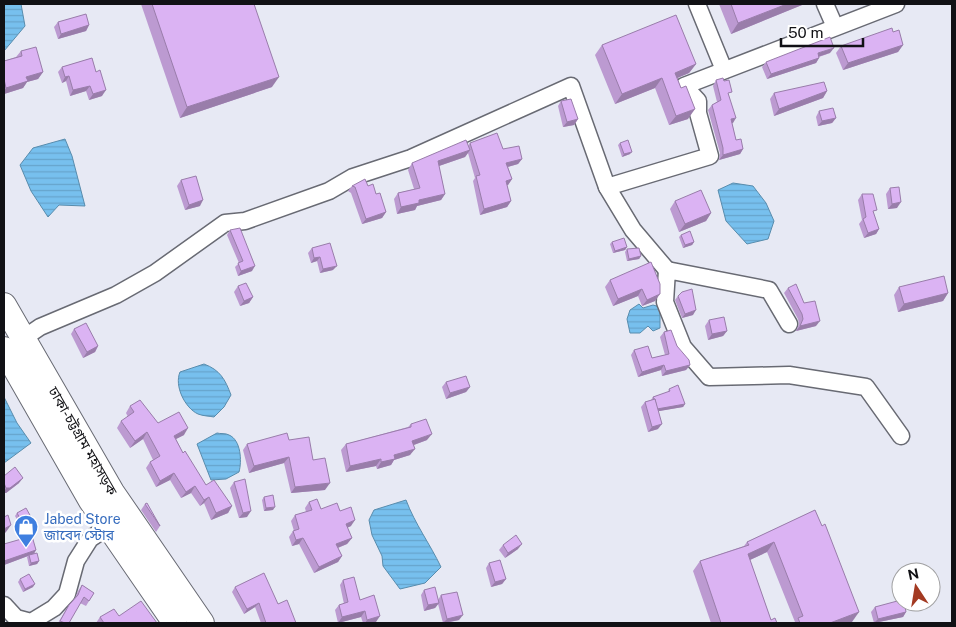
<svg xmlns="http://www.w3.org/2000/svg" width="956" height="627" font-family="'Public Sans','Noto Sans Bengali',sans-serif">
  <style>
    .water { fill: url(#water-rules); stroke: #588cad }
    .lines { fill: none; stroke-linecap: round; stroke-linejoin: round }
    .minor-casing { stroke: #686a73; stroke-width: 19 }
    .highway-casing { stroke: #686a73; stroke-width: 26 }
    .minor { stroke: #fff; stroke-width: 16 }
    .highway { stroke: #fff; stroke-width: 24 }
    .wall { fill: #bc9ad1 }
    .shaded-wall { fill: #997daa }
    .building { fill: #dbb3f3; stroke: #997daa }
    .labels { text-anchor: middle; dominant-baseline: central; stroke-width: 5; stroke-linejoin: round; paint-order: stroke }
    .street-label { font-size: 14px; fill: #111115; stroke: #fff }
    .shop-label { font-size: 14px; fill: #366cbe; stroke: #fff; text-anchor: start }
  </style>
  <defs>
    <pattern id="water-rules" width="6" height="5" patternUnits="userSpaceOnUse" patternTransform="scale(1.25)"><rect width="6" height="5" fill="#77c0ee"/><path d="M0 2.5h6" fill="none" stroke="#66a4cb"/></pattern>
  </defs>
  <rect width="100%" height="100%" fill="#e7e9f4"/>
  <g class="water">
    <path d="M4,4H21L25,26L4,51Z"/>
    <path d="M65,139L72,156L85,206L59,205L48,217L31,191L20,165L33,148Z"/>
    <path d="M733,183L753,186L766,203L774,221L768,239L747,244L726,221L718,190Z"/>
    <path d="M639,304L643,308L653,305L660,307V328L653,331L648,326L640,333H630L627,319L630,310Z"/>
    <path d="M204,364C220,370 225,379 231,395L224,407L214,417C209,416 203,416 198,414C185,408 174,386 180,372Z"/>
    <path d="M4,397L17,423L31,443L4,463Z"/>
    <path d="M217,433C220,434 226,433 229,435C241,440 242,461 239,472L226,479L211,480L197,444Z"/>
    <path d="M406,500C415,524 430,544 441,567L425,583L400,589L383,566L382,556L372,535L369,520L374,510Z"/>
  </g>
  <g class="lines">
    <defs>
      <g id="minor">
        <path d="M697,4L724,70"/>
        <path d="M825,4L832,20"/>
        <path d="M607,187L633,230L667,270"/>
        <path d="M789,324L769,290L667,270L665,302L683,347L709,377L789,375L866,387L901,436"/>
        <path d="M24,338L40,327L116,295L155,273L225,223L245,221L329,191L353,177L411,158L571,86L607,187L710,156L698,113V101L684,86L896,4"/>
        <path d="M4,605L16,618L31,622L54,608L67,594L76,561L90,539L109,526"/>
      </g>
      <g id="highway">
        <path d="M4,305L112,492L202,623"/>
        <path d="M4,349L91,501L175,623"/>
      </g>
    </defs>
    <use href="#minor" class="minor-casing"/>
    <use href="#highway" class="highway-casing"/>
    <use href="#minor" class="minor"/>
    <use href="#highway" class="highway"/>
  </g>
  <g class="wall">
    <path d="M141,4H254L272,87L180,118Z"/>
    <path d="M719,4H804L802,5L731,34Z"/>
    <path d="M58,22L89,25L86,31L58,39L54,27Z"/>
    <path d="M602,45L696,64L689,73L677,78L681,88L688,119L669,125L655,88L615,104L595,55Z"/>
    <path d="M903,45L898,52L843,70L836,53L841,46Z"/>
    <path d="M21,51L43,72L38,79L27,82L23,88L4,94V61L16,57Z"/>
    <path d="M830,53L819,57V58L816,63L767,79L762,67L766,62Z"/>
    <path d="M92,58L102,96L89,100L86,91L70,96L66,81L62,83L58,72L62,67Z"/>
    <path d="M716,80L729,96L733,123H732L736,140L743,149L740,154L719,160L720,153L708,110L712,105L717,102L713,86Z"/>
    <path d="M827,91L823,98L774,116L770,99L774,93Z"/>
    <path d="M561,101L578,119L574,125L563,127L558,106Z"/>
    <path d="M819,111L836,118L832,123L818,126L816,117Z"/>
    <path d="M470,143L503,149L522,159L518,164L508,167L512,179L508,185H507L511,201L507,207L480,215L473,181L475,178L468,153L465,157L439,166L445,194L441,200L417,206L415,210L397,214L394,199L398,193L414,189L408,170L412,163L468,146Z"/>
    <path d="M620,143L630,154L622,157L618,145Z"/>
    <path d="M181,180L200,206L185,210L177,186Z"/>
    <path d="M352,186H368L386,212L382,218L362,224L351,193L348,191Z"/>
    <path d="M890,188L897,208L888,209L886,194Z"/>
    <path d="M862,194L879,229L876,234L864,238L859,224L862,220L858,200Z"/>
    <path d="M675,201L711,213L706,221L679,232L670,209Z"/>
    <path d="M230,230L252,271L238,276L235,267L239,263L227,235Z"/>
    <path d="M681,235L694,242L692,245L683,248L679,237Z"/>
    <path d="M612,242L627,247L625,250L613,253L610,244Z"/>
    <path d="M312,248L333,270L320,273L317,261L311,263L308,253Z"/>
    <path d="M627,249L641,256L639,259L627,261L625,252Z"/>
    <path d="M610,280L660,284L655,301L642,306L638,296L613,306L605,287Z"/>
    <path d="M238,286L253,297L249,303L240,306L234,292Z"/>
    <path d="M899,287L948,293L943,301L898,312L894,295Z"/>
    <path d="M788,288L804,303L816,326L796,331L799,324L798,319L784,293Z"/>
    <path d="M678,296L693,315L682,318L675,300Z"/>
    <path d="M709,320L727,331L723,336L708,340L705,326Z"/>
    <path d="M74,329L98,346L95,352L83,358L71,334Z"/>
    <path d="M664,332L677,346L690,365L686,370L662,376L661,370L638,377L631,355L634,350L652,358L665,355L660,337Z"/>
    <path d="M446,382L470,387L466,392L446,399L442,387Z"/>
    <path d="M669,389L685,404L683,407L658,411V429L648,432L641,407L645,402L651,400L653,397L668,392Z"/>
    <path d="M130,406L158,423L184,435L176,439L183,453L206,485L232,506L228,513L211,520L204,503L200,506L191,493L181,498L170,480L156,487L146,468L150,462L153,460L143,439L130,448L117,428L121,421L128,417L126,413Z"/>
    <path d="M411,424L427,440L414,445L410,455L394,460L391,465L377,469L376,466L346,472L341,450L346,444L408,427Z"/>
    <path d="M289,440L313,460L325,490L291,493L284,463L249,473L243,450L247,444Z"/>
    <path d="M4,476L19,483L6,493H4Z"/>
    <path d="M234,482L247,517L239,518L230,488Z"/>
    <path d="M264,497L273,510L264,511L262,500Z"/>
    <path d="M309,502L321,509L340,511L351,526L347,528L352,538L347,544L338,548L342,556L338,562L314,573L299,544L292,546L289,537L293,531H294L291,521L295,515L306,512L305,508Z"/>
    <path d="M145,504L160,526L156,532L141,510Z"/>
    <path d="M815,510L852,622L850,623H794L795,622L767,552L750,560L771,620L777,623H711L693,571L700,561L744,546L747,542Z"/>
    <path d="M17,513L31,517L29,520L20,525L15,516Z"/>
    <path d="M4,544L36,550L34,554L39,561L37,564L29,566L27,557L28,556L4,565Z"/>
    <path d="M503,545L518,549L505,558L499,550Z"/>
    <path d="M489,563L506,579L502,584L491,587L486,568Z"/>
    <path d="M20,579L33,587L23,592L18,582Z"/>
    <path d="M343,580L360,600L376,622L371,623H363L361,617L338,623L335,610L339,605L344,604L340,585Z"/>
    <path d="M82,585L94,593L86,606L80,603L69,623H58L65,611L75,598L78,591Z"/>
    <path d="M235,587L278,604L296,623H261L255,607L244,614L232,592Z"/>
    <path d="M424,590L438,600L441,595L459,620L446,623H443L438,604L435,608L424,611L421,595Z"/>
    <path d="M875,607L906,612L903,617L874,623L871,612Z"/>
    <path d="M119,616L157,623H96L100,617Z"/>
  </g>
  <g class="shaded-wall">
    <path d="M787,4H804L802,5L731,34L738,23Z"/>
    <path d="M89,25L86,31L58,39L61,34Z"/>
    <path d="M903,45L898,52L843,70L848,63Z"/>
    <path d="M834,48L830,53L814,58L818,53Z"/>
    <path d="M819,58L816,63L767,79L771,74Z"/>
    <path d="M696,64L689,73L668,82L675,73Z"/>
    <path d="M43,72L38,79L27,82L23,88L4,94V91L6,88L26,77Z"/>
    <path d="M69,76L66,81L62,83L65,77Z"/>
    <path d="M279,77L272,87L180,118L187,107Z"/>
    <path d="M662,78L655,88L615,104L622,94Z"/>
    <path d="M90,86L86,91L70,96L73,90Z"/>
    <path d="M106,90L102,96L89,100L93,94Z"/>
    <path d="M827,91L823,98L774,116L779,109Z"/>
    <path d="M695,109L688,119L669,125L676,116Z"/>
    <path d="M736,118L733,123L727,125L731,119Z"/>
    <path d="M836,118L832,123L818,126L822,121Z"/>
    <path d="M578,119L574,125L563,127L567,122Z"/>
    <path d="M743,149L740,154L719,160L723,155Z"/>
    <path d="M470,150L465,157L433,168L438,161Z"/>
    <path d="M632,152L630,154L622,157L624,154Z"/>
    <path d="M522,159L518,164L503,168L506,163Z"/>
    <path d="M512,179L508,185L502,187L506,181Z"/>
    <path d="M445,194L441,200L417,206L415,210L397,214L401,207L419,200Z"/>
    <path d="M203,200L200,206L185,210L189,205Z"/>
    <path d="M511,201L507,207L480,215L484,209Z"/>
    <path d="M901,202L897,208L888,209L892,204Z"/>
    <path d="M386,212L382,218L362,224L366,219Z"/>
    <path d="M711,213L706,221L679,232L685,224Z"/>
    <path d="M879,229L876,234L864,238L868,233Z"/>
    <path d="M694,242L692,245L683,248L685,245Z"/>
    <path d="M627,247L625,250L613,253L615,251Z"/>
    <path d="M641,256L639,259L627,261L629,259Z"/>
    <path d="M320,257L317,261L311,263L314,258Z"/>
    <path d="M255,266L252,271L238,276L241,271Z"/>
    <path d="M337,266L333,270L320,273L323,269Z"/>
    <path d="M642,289L638,296L613,306L618,299Z"/>
    <path d="M948,293L943,301L898,312L904,304Z"/>
    <path d="M660,294L655,301L642,306L647,300Z"/>
    <path d="M253,297L249,303L240,306L244,301Z"/>
    <path d="M696,310L693,315L682,318L685,314Z"/>
    <path d="M820,321L816,326L796,331L800,326Z"/>
    <path d="M727,331L723,336L708,340L712,334Z"/>
    <path d="M98,346L95,352L83,358L87,352Z"/>
    <path d="M664,365L661,370L638,377L642,372Z"/>
    <path d="M690,365L686,370L662,376L666,371Z"/>
    <path d="M470,387L466,392L446,399L450,393Z"/>
    <path d="M685,404L683,407L654,412L656,409Z"/>
    <path d="M662,424L658,429L648,432L652,427Z"/>
    <path d="M188,428L184,435L170,442L174,436Z"/>
    <path d="M147,432L143,439L130,448L135,441Z"/>
    <path d="M432,434L427,440L408,447L412,441Z"/>
    <path d="M415,449L410,455L394,460L391,465L377,469L381,462L394,455Z"/>
    <path d="M289,457L284,463L249,473L254,466Z"/>
    <path d="M381,459L376,466L346,472L350,466Z"/>
    <path d="M174,473L170,480L156,487L160,481Z"/>
    <path d="M23,478L19,483L6,493H4V492L6,488Z"/>
    <path d="M330,483L325,490L291,493L295,487Z"/>
    <path d="M195,486L191,493L181,498L186,492Z"/>
    <path d="M209,497L204,503L200,506L204,500Z"/>
    <path d="M232,506L228,513L211,520L216,513Z"/>
    <path d="M275,507L273,510L264,511L266,508Z"/>
    <path d="M251,511L247,517L239,518L243,513Z"/>
    <path d="M31,517L29,520L20,525L22,522Z"/>
    <path d="M355,520L351,526L342,530L346,524Z"/>
    <path d="M11,525L6,532L4,534V529Z"/>
    <path d="M303,538L299,544L292,546L296,540Z"/>
    <path d="M352,538L347,544L332,550L336,544Z"/>
    <path d="M774,542L767,552L741,564L748,554Z"/>
    <path d="M522,544L518,549L505,558L508,553Z"/>
    <path d="M36,550L33,555H29L28,556L4,565V561Z"/>
    <path d="M342,556L338,562L314,573L319,567Z"/>
    <path d="M39,561L37,564L29,566L31,563Z"/>
    <path d="M506,579L502,584L491,587L495,582Z"/>
    <path d="M35,584L33,587L23,592L25,589Z"/>
    <path d="M259,603L255,607L244,614L247,609Z"/>
    <path d="M439,603L435,608L424,611L428,605Z"/>
    <path d="M365,611L361,617L338,623L342,617Z"/>
    <path d="M859,612L852,622L850,623H830Z"/>
    <path d="M906,612L903,617L874,623L878,619Z"/>
    <path d="M463,615L459,620L443,623L447,619Z"/>
    <path d="M380,616L376,622L371,623H365L367,620Z"/>
  </g>
  <g class="building">
    <path d="M152,4H254L279,77L187,107Z"/>
    <path d="M731,4H787L738,23Z"/>
    <path d="M86,14L89,25L61,34L58,22Z"/>
    <path d="M676,15L696,64L675,73L681,88L686,86L695,109L676,116L662,78L622,94L602,45Z"/>
    <path d="M892,28L893,32L899,30L903,45L848,63L841,46Z"/>
    <path d="M830,37L834,48L818,53L819,58L771,74L766,62Z"/>
    <path d="M36,47L43,72L26,77L28,81L6,88L4,79V61L22,56L21,51Z"/>
    <path d="M92,58L96,72L100,70L106,90L93,94L90,86L73,90L69,76L65,77L62,67Z"/>
    <path d="M723,78L724,81L729,80L732,92L728,93L736,118L731,119L736,140L741,139L743,149L723,155V148L712,105L721,100L716,80Z"/>
    <path d="M824,82L827,91L779,109L774,93Z"/>
    <path d="M571,99L578,119L567,122L561,101Z"/>
    <path d="M833,108L836,118L822,121L819,111Z"/>
    <path d="M497,133L503,149L519,146L522,159L506,163L512,179L506,181L511,201L484,209L476,176L480,175L470,143Z"/>
    <path d="M466,140L470,150L438,161L445,194L419,200V203L401,207L398,193L420,188L412,163Z"/>
    <path d="M628,140L632,152L624,154L620,143Z"/>
    <path d="M196,176L203,200L189,205L181,180Z"/>
    <path d="M365,179L368,186L373,184L376,194L380,193L386,212L366,219L355,187L352,186Z"/>
    <path d="M899,187L901,202L892,204L890,188Z"/>
    <path d="M701,190L711,213L685,224L675,201Z"/>
    <path d="M862,194H873L877,210L873,211L879,229L868,233L863,219L866,217Z"/>
    <path d="M240,228L255,266L241,271L238,263L243,261L230,230Z"/>
    <path d="M690,231L694,242L685,245L681,235Z"/>
    <path d="M624,238L627,247L615,251L612,242Z"/>
    <path d="M330,243L337,266L323,269L320,257L314,258L312,248Z"/>
    <path d="M639,248L641,256L629,259L627,249Z"/>
    <path d="M651,262L660,284V294L647,300L642,289L618,299L610,280Z"/>
    <path d="M944,276L948,293L904,304L899,287Z"/>
    <path d="M246,283L253,297L244,301L238,286Z"/>
    <path d="M796,284L804,303L815,301L820,321L800,326L803,319L802,314L788,288Z"/>
    <path d="M692,289L696,310L685,314L678,296L682,292Z"/>
    <path d="M724,317L727,331L712,334L709,320Z"/>
    <path d="M86,323L98,346L87,352L74,329Z"/>
    <path d="M671,330L677,346L689,360L690,365L666,371L664,365L642,372L634,350L648,346L652,358L669,354L664,332Z"/>
    <path d="M466,376L470,387L450,393L446,382Z"/>
    <path d="M678,385L685,404L657,409L655,399H654L653,397L670,391L669,389Z"/>
    <path d="M655,399L662,424L652,427L645,402Z"/>
    <path d="M140,400L158,423L179,412L188,428L174,436L183,453L185,451L206,485L214,480L232,506L216,513L209,497L204,500L195,486L186,492L174,473L160,481L150,462L160,456L147,432L135,441L121,421L134,412L130,406Z"/>
    <path d="M426,419L432,434L412,441L415,449L394,455L395,459L381,462V459L350,466L346,444L411,427V424Z"/>
    <path d="M287,433L289,440L309,437L313,460L325,458L330,483L295,487L289,457L254,466L247,444Z"/>
    <path d="M15,467L23,478L10,488H6L4,483V476Z"/>
    <path d="M245,479L251,511L243,513L234,482Z"/>
    <path d="M273,495L275,507L266,508L264,497Z"/>
    <path d="M317,499L321,509L337,503L340,511L351,507L355,520L346,524L352,538L336,544L342,556L319,567L303,538L296,540L293,531L299,529L295,515L312,510L309,502Z"/>
    <path d="M147,503L160,526L145,504Z"/>
    <path d="M26,508L31,517L22,522L17,513Z"/>
    <path d="M815,510L822,526L825,524L859,612L830,623H800L798,618L803,616L774,542L748,554L771,620L775,618L777,623H721L700,561L749,545L747,542Z"/>
    <path d="M8,515L11,525L4,529V517Z"/>
    <path d="M516,535L522,544L508,553L503,545Z"/>
    <path d="M32,536L36,550L4,561V544Z"/>
    <path d="M37,553L39,561L31,563L29,555Z"/>
    <path d="M500,560L506,579L495,582L489,563Z"/>
    <path d="M264,573L278,604L287,600L296,623H266L259,603L247,609L235,587Z"/>
    <path d="M29,574L35,584L25,589L20,579Z"/>
    <path d="M354,577L360,600L374,595L380,616L367,620L365,611L342,617L339,605L348,602L343,580Z"/>
    <path d="M82,585L94,593L89,601L84,597L69,623H65L60,621L69,605L78,595Z"/>
    <path d="M435,587L439,603L428,605L424,590Z"/>
    <path d="M457,592L463,615L447,619L441,595Z"/>
    <path d="M901,600V602H904L906,612L878,619L875,607Z"/>
    <path d="M141,601L157,623H104L100,617L114,609L119,616Z"/>
  </g>
  <defs>
    <symbol id="shop-pin" viewBox="-11 -11 22 30"><path d="M0 17L-7.5 6A9.5 9.5 0 1 1 7.5 6Z" fill="#3f7fe0" stroke="#fff"/><path d="M-5-2.5h2.3a2.7 3.5 0 0 1 5.4 0H5L5.5 6h-11ZM-1.5-2.5h3a1.5 2.3 0 0 0-3 0Z" fill="#fff"/></symbol>
  </defs>
  <g fill-rule="evenodd">
    <use href="#shop-pin" x="12" y="513" width="28" height="38"/>
  </g>
  <g class="labels">
    <g class="street-label">
      <text transform="translate(83 441) rotate(60)">ঢাকা-চট্টগ্রাম মহাসড়ক</text>
    </g>
    <g class="shop-label">
      <text x="44" y="519">Jabed Store<tspan x="44" dy="16">জাবেদ স্টোর</tspan></text>
    </g>
  </g>
  <rect width="956" height="627" fill="none" stroke="#111115" stroke-width="10"/>
  <g transform="translate(916 587) rotate(348)"><circle r="24" fill="#ffffff" stroke="#a0a0a1"/>
  <path d="M0-4L9 19L0 12L-9 19Z" fill="#a33a22"/>
  <text y="-8" font-size="14" font-weight="bold" text-anchor="middle" fill="#111115">N</text>
  </g>
  <path d="M781 38v8h82v-8" fill="none" stroke="#111115" stroke-width="2.5"/>
  <text x="788" y="38" font-size="15" fill="#111115" stroke="#ffffff" stroke-width="4" paint-order="stroke">50 m</text>
</svg>
